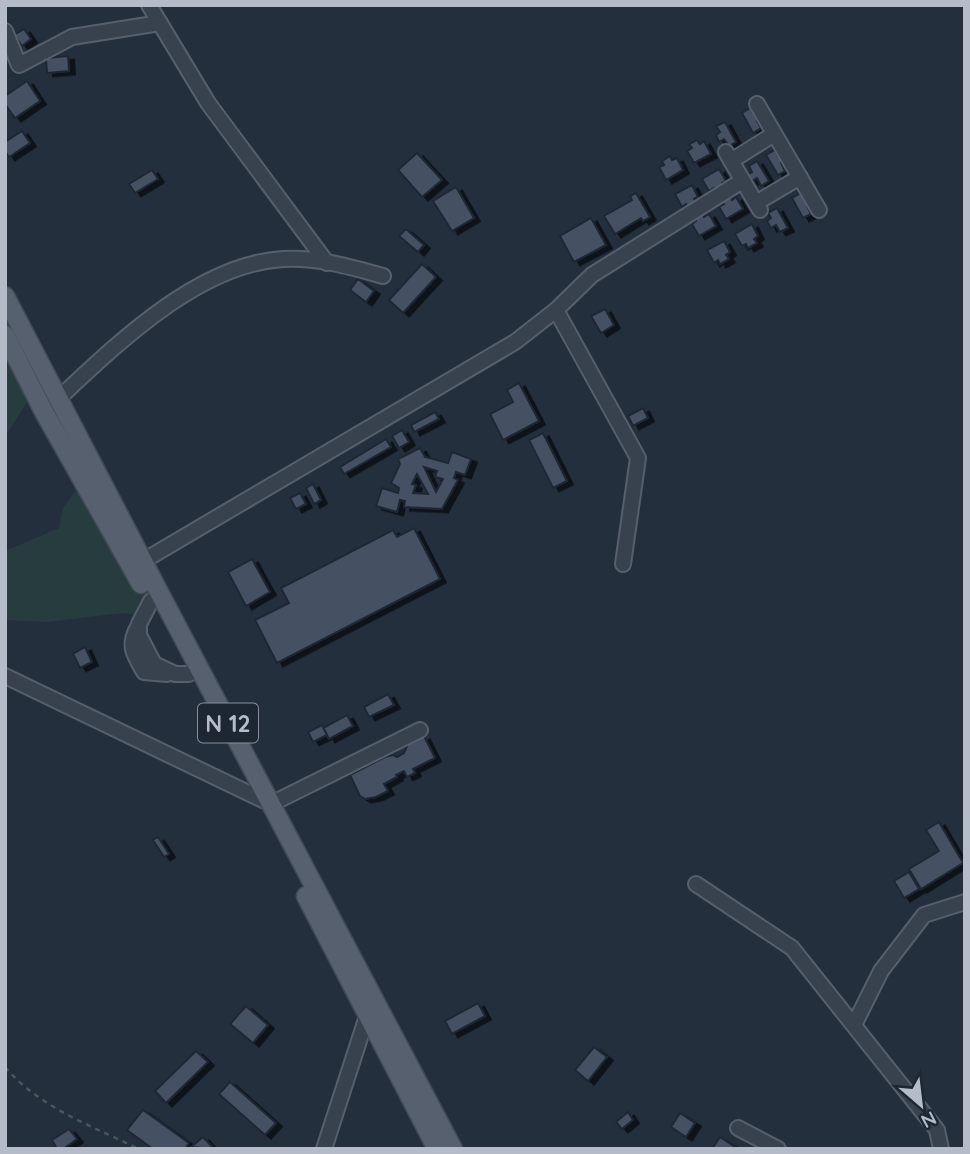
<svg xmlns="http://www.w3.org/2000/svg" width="970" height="1154" font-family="Quicksand,sans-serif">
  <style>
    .green { fill: #263c3f }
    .building { fill: #455162; stroke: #1f2835; stroke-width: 2; fill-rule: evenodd; filter: url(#shadow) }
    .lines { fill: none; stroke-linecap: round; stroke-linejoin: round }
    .minor-casing { stroke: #565f6c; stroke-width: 18 }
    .major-casing { stroke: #414a57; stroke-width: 21 }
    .path { stroke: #44595c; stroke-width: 2.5; stroke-dasharray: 5 5; stroke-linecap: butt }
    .minor { stroke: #38414e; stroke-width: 14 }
    .major { stroke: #56606e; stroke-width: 18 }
    .labels { text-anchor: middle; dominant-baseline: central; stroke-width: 5; stroke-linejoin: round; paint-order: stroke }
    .shield { fill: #1d2633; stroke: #878f9c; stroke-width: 2 }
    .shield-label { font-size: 23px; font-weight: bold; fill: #b4bcc9 }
  </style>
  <defs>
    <filter id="shadow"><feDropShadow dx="6" dy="3.5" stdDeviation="0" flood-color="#0009"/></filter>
  </defs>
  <rect width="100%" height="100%" fill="#242f3e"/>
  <g class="green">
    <path d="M5,307L42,378L5,437Z"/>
    <path d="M90,471L156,596L144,616L123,613L47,622L5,620V551L59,528L63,508Z"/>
  </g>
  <g class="building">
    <path d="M24,29L31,39L22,46L14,35Z"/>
    <path d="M68,56L69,71L47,73L46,58Z"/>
    <path d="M27,81L40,101L15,118L5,104V96Z"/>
    <path d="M750,108L754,114L758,111L762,118L757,121L761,128L753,133L742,113Z"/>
    <path d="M725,122L736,142L729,146L724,139L719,142L716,135L720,132L716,126Z"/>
    <path d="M22,131L30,143L9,157L5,151V142Z"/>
    <path d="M697,140L700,144L704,141L711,154L694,163L687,151L692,148L689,144Z"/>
    <path d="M775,150L778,156L783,154L786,160L781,163L785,171L778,175L766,155Z"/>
    <path d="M417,153L442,180L422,197L398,170Z"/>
    <path d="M670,156L672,160L677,158L683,170L666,180L659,167L664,165L662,161Z"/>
    <path d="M757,161L769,181L761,186L757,178L752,181L748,174L752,172L749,166Z"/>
    <path d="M719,169L726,181L722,183L724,188L716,192L714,188L709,191L702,179Z"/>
    <path d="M152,170L158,179L135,193L129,184Z"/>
    <path d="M692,185L698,197L694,199L697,204L688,208L686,204L682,207L675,194Z"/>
    <path d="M456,187L474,218L452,231L433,201Z"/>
    <path d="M636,193L650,217L643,221L641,218L615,234L604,216L632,200L630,196Z"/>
    <path d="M801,193L804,199L808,197L812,203L807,206L811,214L803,218L792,198Z"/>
    <path d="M730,196L732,200L736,197L743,209L726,219L719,207L724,204L721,200Z"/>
    <path d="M777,208L788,228L780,232L776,225L771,228L767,221L771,218L768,213Z"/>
    <path d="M702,213L704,217L709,214L716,226L699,236L692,224L696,221L694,217Z"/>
    <path d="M591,218L606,245L574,262L560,236Z"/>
    <path d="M752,224L758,236L754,239L757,243L748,248L746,244L742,246L735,234Z"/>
    <path d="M406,229L424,245L418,252L399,236Z"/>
    <path d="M724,241L730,252L726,255L729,259L720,264L718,260L714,263L707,250Z"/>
    <path d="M422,264L436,277L403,313L389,300Z"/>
    <path d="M358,279L374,291L366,302L350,290Z"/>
    <path d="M605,309L614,325L601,333L591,316Z"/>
    <path d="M519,383L539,421L503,440L490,414L513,402L507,390Z"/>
    <path d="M643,408L648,418L633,426L628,416Z"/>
    <path d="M435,412L439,419L414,432L411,425Z"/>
    <path d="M402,430L409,442L399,448L392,436Z"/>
    <path d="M543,433L567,481L553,488L529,440Z"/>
    <path d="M386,439L391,447L344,474L340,467Z"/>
    <path d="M420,448L425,457L448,463L452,452L471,459L465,475L456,472L454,478L458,480L442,509L404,507L405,501L400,500L397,512L376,506L382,488L398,493L399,488L391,483L400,464L398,459ZM424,467L437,471L435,477L443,479L436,492ZM417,474L428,494L413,493L416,485L412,484Z"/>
    <path d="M313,484L321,500L314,504L306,488Z"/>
    <path d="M300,493L306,504L296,509L290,498Z"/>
    <path d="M414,528L440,579L277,663L255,620L289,603L281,588L393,530L397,537Z"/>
    <path d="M252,559L270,592L246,606L228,572Z"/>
    <path d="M85,647L92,662L80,668L73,654Z"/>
    <path d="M388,694L394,705L369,717L364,707Z"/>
    <path d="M347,715L353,726L329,739L323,728Z"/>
    <path d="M322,725L327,735L313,742L308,732Z"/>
    <path d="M424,736L435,758L413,769L415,773L407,777L404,771L396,775L397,777L384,784L388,791L376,797L365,799L360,796L350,775L385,757L393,755L397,757L404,753L408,744Z"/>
    <path d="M939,822L963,863L921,889L909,869L939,851L926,830Z"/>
    <path d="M158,837L169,854L164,857L153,840Z"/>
    <path d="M909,872L919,889L904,898L894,881Z"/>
    <path d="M478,1003L485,1016L452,1034L445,1021Z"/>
    <path d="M246,1006L268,1025L253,1043L230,1024Z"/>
    <path d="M594,1047L607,1057L588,1081L575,1070Z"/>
    <path d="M196,1051L208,1062L166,1103L155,1091Z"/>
    <path d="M230,1082L276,1123L265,1135L219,1094Z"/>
    <path d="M143,1110L189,1143L185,1149H153L127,1130Z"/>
    <path d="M628,1112L633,1120L622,1129L616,1122Z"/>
    <path d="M680,1113L695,1123L686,1137L671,1127Z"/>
    <path d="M69,1129L77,1139L63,1149H57L52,1140Z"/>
    <path d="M203,1137L214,1149L191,1147Z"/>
    <path d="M720,1137L735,1147L734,1149H712Z"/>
  </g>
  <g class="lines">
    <defs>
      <g id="minor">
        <path d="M149,5L208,103L327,263"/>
        <path d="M5,31L19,65L72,37L160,23"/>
        <path d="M757,104L819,210"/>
        <path d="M726,152L760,210"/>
        <path d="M731,161L774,134"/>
        <path d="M756,203L800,177"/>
        <path d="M556,310L638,458L623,564"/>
        <path d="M58,399C117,344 198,264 283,259C317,257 351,267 383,276"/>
        <path d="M143,561L515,342L556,310L592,275L742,181"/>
        <path d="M151,601L139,624V635L154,664L175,674H189"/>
        <path d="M139,625C127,645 133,653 144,672L167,674"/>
        <path d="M5,676L271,804L420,730"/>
        <path d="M696,884L792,948L937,1130L941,1149"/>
        <path d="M854,1025L881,971L924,915L965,902"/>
        <path d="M738,1128L778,1149"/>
        <path d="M324,1149L369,1010"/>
      </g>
      <g id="major">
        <path d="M5,296L160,594L453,1149"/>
        <path d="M5,335L44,412L141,584"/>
        <path d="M306,896L437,1149"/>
      </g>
    </defs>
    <use href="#minor" class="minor-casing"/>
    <use href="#major" class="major-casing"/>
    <path class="path" d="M5,1067C40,1108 92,1126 139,1149"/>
    <use href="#minor" class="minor"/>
    <use href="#major" class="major"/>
  </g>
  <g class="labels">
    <rect class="shield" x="198" y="703.5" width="60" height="39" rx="5"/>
    <g class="shield-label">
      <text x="228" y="723">N 12</text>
    </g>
  </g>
  <rect width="970" height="1154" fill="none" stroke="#b4bcc9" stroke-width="14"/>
  <g transform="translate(921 1105) rotate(152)" stroke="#1d2633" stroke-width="5" paint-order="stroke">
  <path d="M0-5L12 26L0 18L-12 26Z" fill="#b4bcc9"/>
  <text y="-10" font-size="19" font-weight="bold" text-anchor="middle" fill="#b4bcc9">N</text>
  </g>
</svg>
